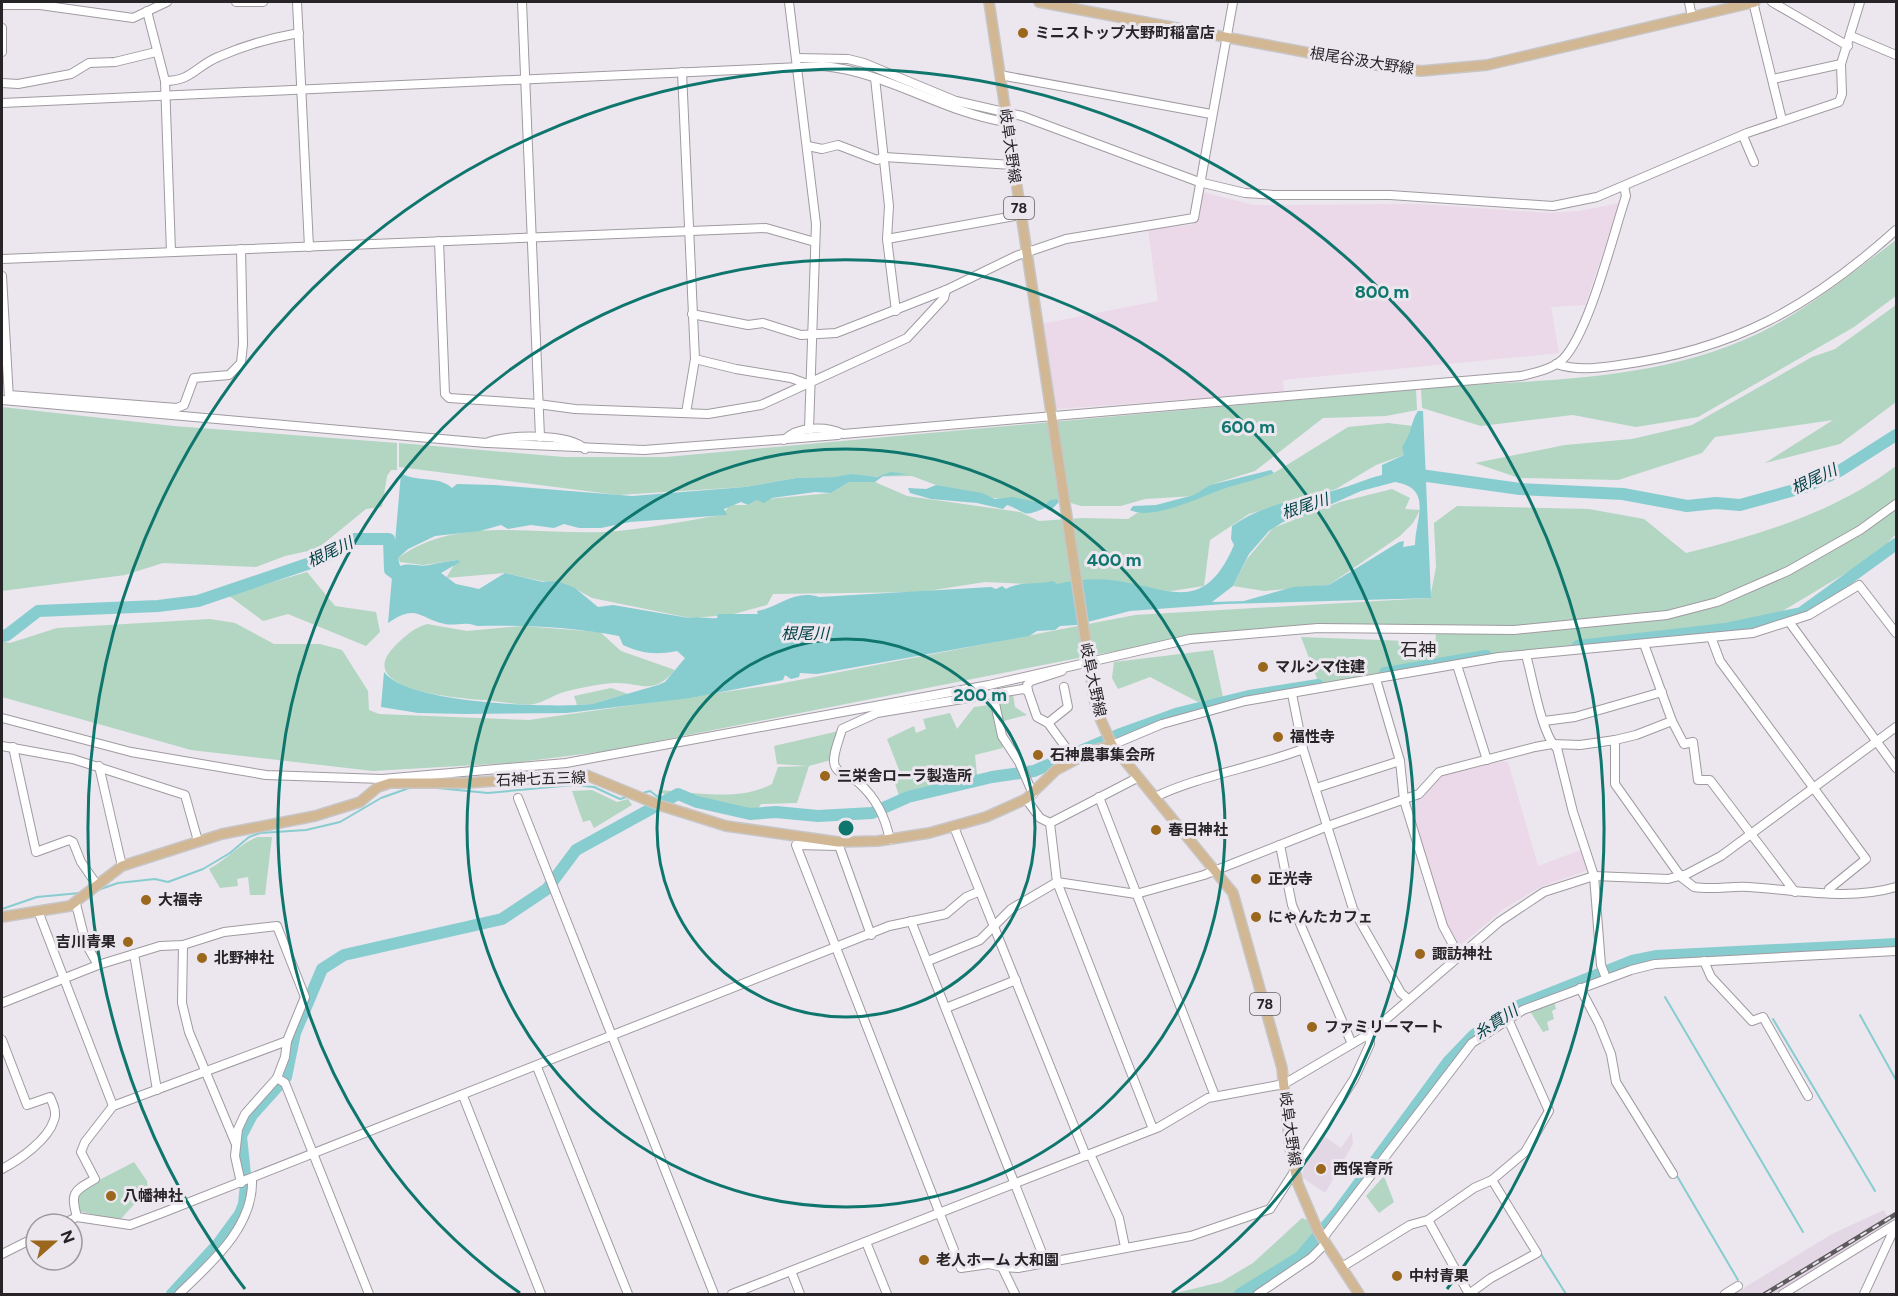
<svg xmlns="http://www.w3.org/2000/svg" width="1898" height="1296" font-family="Figtree,'Noto Sans JP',sans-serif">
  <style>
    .industrial { fill: #ebd8e8 }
    .built { fill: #e3d7e5 }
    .green { fill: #b2d6c2 }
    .water { fill: #87cdd0; fill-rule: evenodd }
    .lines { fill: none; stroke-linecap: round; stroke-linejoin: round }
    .stream { stroke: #87cdd0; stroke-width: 2 }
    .river { stroke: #87cdd0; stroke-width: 12 }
    .minor-casing { stroke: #a09aa1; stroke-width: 10 }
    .major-casing { stroke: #c7c6c7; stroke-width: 12 }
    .minor { stroke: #fff; stroke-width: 8 }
    .major { stroke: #d1b793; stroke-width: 9 }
    .rail-casing { stroke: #5e5b5e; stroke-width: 4.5 }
    .rail { stroke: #ece6ee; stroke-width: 2; stroke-dasharray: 7; stroke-linecap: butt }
    .ring { fill: none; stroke: #0f766e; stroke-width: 3 }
    .poi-dot { fill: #9a671c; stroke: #ece6ee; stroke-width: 2 }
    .labels { text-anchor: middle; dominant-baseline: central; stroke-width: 6; stroke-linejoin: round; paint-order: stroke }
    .shield { fill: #ece6ee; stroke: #615e62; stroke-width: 1.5 }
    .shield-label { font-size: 14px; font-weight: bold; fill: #262426 }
    .poi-label { font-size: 15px; font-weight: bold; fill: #262426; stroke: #ece6ee; text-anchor: start }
    .street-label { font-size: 15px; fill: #262426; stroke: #ece6ee }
    .water-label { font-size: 16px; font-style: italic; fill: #004346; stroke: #ece6ee }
    .quarter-label { font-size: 18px; fill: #262426; stroke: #ece6ee }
    .centre { fill: #0f766e; stroke: #ece6ee; stroke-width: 3 }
    .ring-label { font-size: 18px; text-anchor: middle; font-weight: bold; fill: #0f766e; stroke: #ece6ee; stroke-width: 6; stroke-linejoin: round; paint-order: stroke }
  </style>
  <rect width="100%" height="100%" fill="#ece6ee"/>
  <g class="industrial">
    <path d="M1202,192L1254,205L1417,204L1549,213L1579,211L1620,203L1585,305L1551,307L1559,353L1283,380L1284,392L1058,409L1054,405L1041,324L1158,301L1148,229L1192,225L1197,217Z"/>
    <path d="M1504,761L1508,762L1538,866L1584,849L1591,869L1540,887L1505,908L1459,946L1446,924L1409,801L1424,795L1441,776Z"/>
  </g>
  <g class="built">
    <path d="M1352,1132L1353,1144L1325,1193L1302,1177L1305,1159L1321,1134L1341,1148Z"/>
    <path d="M1884,1210L1892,1224L1780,1294H1734L1832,1234Z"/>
  </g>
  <g class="green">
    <path d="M1896,240V296L1854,327L1698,417L1636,427L1573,415L1481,426L1422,408L1421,388C1539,379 1665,384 1773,326C1817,302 1857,269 1896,240Z"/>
    <path d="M1896,305V402L1840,444L1765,463L1833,420L1715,437L1702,453L1618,480L1519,478L1475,463L1565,445L1632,439L1692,425L1812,357L1835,349Z"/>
    <path d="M1416,389L1417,410L1386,416L1323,418L1255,471L1210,485L1274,473L1348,427L1388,423L1413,426L1404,455L1376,465L1336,489L1249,514L1210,540L1204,586L1171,591L985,582L921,592L773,594L767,605L730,615L690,618L592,598L574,588L505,573L446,578L457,560L423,565L400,562L398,558C456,515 536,535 603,532C643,530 683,521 722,515L730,505H748L757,500L831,493L849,482H875L907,496L1020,512L1039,521L1083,518L1128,519L1137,513L1194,496L1145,499L1121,506H1081L1058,499L1046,504L987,497L936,485L912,476L796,478L745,487L618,495L399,467V443L564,457H666Z"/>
    <path d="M2,407L174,426L397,443V470H391L387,476L382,507L366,509L317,549L285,556L256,567L163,563L125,575L2,591Z"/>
    <path d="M1896,466V534L1876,555L1766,621L1643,638L1435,660L1436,627L1306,625L1253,629L1099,654L607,751L512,763L373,771L191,750L2,697V641L10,643L57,628L210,619L235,623L274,644H320L342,650L368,691L369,710L379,714L529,720L773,685L1135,615L1430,598L1436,567L1434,523L1457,506L1589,509L1644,519L1686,553C1760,535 1835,512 1896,466Z"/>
    <path d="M1392,489L1410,498L1405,509L1420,510L1413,523L1400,536L1329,585L1264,591L1233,586L1247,559L1273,528L1340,502Z"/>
    <path d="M307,572L335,606L376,612L380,632L366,646L288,614L263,621L228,595Z"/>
    <path d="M427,624L467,631L522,626L600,632L621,651L675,670C652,697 642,682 614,683C598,684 579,688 564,692C554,695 544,702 534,704C522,706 506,702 493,701C471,699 350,693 394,647C405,636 412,629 427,624Z"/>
    <path d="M1301,637L1434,642L1432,663L1319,684Z"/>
    <path d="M1213,650L1223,697L1198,702L1150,677L1118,689L1112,678L1114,662Z"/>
    <path d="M611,688L628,694L592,704L577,705L574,696Z"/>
    <path d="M1013,694L1015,707L1027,715L996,723L1003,748L975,755L977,775L899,796L895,783L901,775L887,739L914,726L916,733L926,729L923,719L950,713L957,729L974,707L997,704V696Z"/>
    <path d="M839,731L831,760L809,766L797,803L761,804L756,812L668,797L658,790C695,792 738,802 772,784L778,767L808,766L777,764L774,746Z"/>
    <path d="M592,790L617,802L628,799L632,805L594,828L590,820L583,822L572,791Z"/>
    <path d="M257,837H272L265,895H250L248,877L237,879L238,886L220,888L209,869C227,859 240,844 257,837Z"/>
    <path d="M1554,1002L1556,1009L1552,1011L1554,1019L1547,1022L1549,1030L1543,1032L1530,1011Z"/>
    <path d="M134,1162L147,1181L148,1189L119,1221L79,1211L76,1200L80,1190Z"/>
    <path d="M1384,1176L1394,1202L1379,1213L1366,1196Z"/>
    <path d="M1302,1218L1309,1221L1316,1242L1299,1262L1247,1294H1172L1221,1282L1253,1263Z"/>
  </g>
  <g class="water">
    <path d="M1418,411H1423L1431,598L1225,604L1130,611L1076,625L1060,626L1055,630L1037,631L1029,636L817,674L800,673L799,677L791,679L785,675L783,680L690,698L567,713L465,714L418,713L381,707L384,672C407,703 537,707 577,705L592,704L658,685L665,682L685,658L677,651C656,655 643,654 623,645L619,636C572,627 525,625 477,626C465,621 456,626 445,624C418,618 417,603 388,623L401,473C417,483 438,475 452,488L457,484L495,485L632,496L745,487L796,478L835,477L851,474L877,477L891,472L908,474L883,476L875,482H849L831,493L815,492L772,498L764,503L757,500L748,505L741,502L724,509L727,515L630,522L601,528H579L564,524L554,528L531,525L508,529L501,525L480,531L435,536L408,549L398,558L400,566C410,562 419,567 429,565C438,563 448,561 458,560L460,562L441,573L456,584L479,589L505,573L543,582L557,581L575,588L598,607L613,605L689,618C700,616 708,619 717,618L718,614H758L757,611C780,607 794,589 819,597L991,587L996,589L1002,586L1006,589C1018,581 1039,585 1053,581L1057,584C1075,580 1093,578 1111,580C1169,587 1203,617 1234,545L1231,539L1232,526C1266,502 1303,500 1342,488C1356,484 1368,478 1382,475V465L1404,455L1402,447C1412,433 1411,421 1418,411ZM1395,482C1434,488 1415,520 1415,545L1403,547L1404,541L1399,542L1329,585L1293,587L1244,601L1212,602L1233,586L1249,554L1269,531L1283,522L1307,515L1361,491Z"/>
    <path d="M1271,470L1274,473C1258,479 1244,483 1229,487C1205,494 1154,522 1130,510L1133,506L1156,505L1194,495L1210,485Z"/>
    <path d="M936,485L982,493L995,499L1013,497L1046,504L1050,500L1058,499L1059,502L1050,511L1045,508C1021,518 1029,513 1007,505L1003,509L977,503L931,499L910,493L908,488L926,489Z"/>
  </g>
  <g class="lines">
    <g class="stream">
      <path d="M427,787L488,793L573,785L594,787L620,799L630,796"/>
      <path d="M639,794L650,791L662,800"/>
      <path d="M95,891L118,883L155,879L168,882L203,869L230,853L249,837L260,833L306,830L340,822L381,798L412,787"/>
      <path d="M2,909L37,897L80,893"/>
      <path d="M1665,997L1803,1232"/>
      <path d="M1860,1015L1896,1080"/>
      <path d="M1773,1019L1875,1191"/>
      <path d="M1677,1176L1738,1280"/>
      <path d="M1498,1182L1505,1195"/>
      <path d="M1539,1251L1566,1294"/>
    </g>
    <g class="river">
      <path d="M1413,474L1520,489L1623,494L1687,506L1716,503L1740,505L1805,487L1841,470L1896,435"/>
      <path d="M2,636L7,635L38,611L158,606L198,601L319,560L354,539H389L390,570L405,581"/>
      <path d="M1578,646L1725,629L1801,613L1896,544"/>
      <path d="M1385,673L1486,656"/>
      <path d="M172,1294L218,1244L240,1214L244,1204L246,1184L241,1136L252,1115L286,1077L295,1033L322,969L344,955L502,919L547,889L576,850L678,794L697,802L750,814L776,812L818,816L872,813L908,797L992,777L1034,771L1118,735L1179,713L1249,696L1318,685"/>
      <path d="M1240,1294L1300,1257L1337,1213L1448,1062L1474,1035L1513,1008L1632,961L1657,956L1896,944"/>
    </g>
    <defs>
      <g id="minor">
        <path d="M236,2H263"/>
        <path d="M297,2L309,247"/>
        <path d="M522,2L540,437"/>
        <path d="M789,2L816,224L809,429"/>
        <path d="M1689,2L1692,17"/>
        <path d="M1753,2L1782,120"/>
        <path d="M1772,2L1848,46"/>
        <path d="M2,5H40L133,18L167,2"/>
        <path d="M147,11L165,81L171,252"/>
        <path d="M2,28V52"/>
        <path d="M1851,36L1896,55"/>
        <path d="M797,58L848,59L864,63L956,101L1022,116L1199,182L1245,193L1274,195H1390L1553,206L1597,197L1747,133L1839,102L1842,94L1841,64L1860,2"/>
        <path d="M682,72L695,359L686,413"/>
        <path d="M1000,75L1211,114"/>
        <path d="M875,78L889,206L887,239L896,311"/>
        <path d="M1773,79L1841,64"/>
        <path d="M165,81C192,81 196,66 218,57C245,45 271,38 299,33"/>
        <path d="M2,83L18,84L71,74L89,63L115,62L156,52"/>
        <path d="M2,103L823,66C887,72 942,112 1006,122"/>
        <path d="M1743,136L1754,162"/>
        <path d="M808,146L822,149L838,145L877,160L884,157L1013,165"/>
        <path d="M887,239L1020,215"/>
        <path d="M439,241L445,394L449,398L538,404L575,409L708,414L761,405L907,338L944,298L946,290"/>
        <path d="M2,259L766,228L815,242"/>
        <path d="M2,276L9,399"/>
        <path d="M692,314L748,325L763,323L801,335L836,333L946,290L1016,256L1066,239L1194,218L1233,2"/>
        <path d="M695,359L736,369L791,378L810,385"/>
        <path d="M1556,364C1578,371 1597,368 1619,365C1734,350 1810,307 1896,230"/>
        <path d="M9,395L177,408L184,405L194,378L229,375L241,363L243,344L241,249"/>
        <path d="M2,400L486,443C506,434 570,433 585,449"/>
        <path d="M784,440C798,426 826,426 843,434L1521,376C1534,373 1553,369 1563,359C1589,333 1613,235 1626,196L1624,186"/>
        <path d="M488,443L644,450L838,435"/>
        <path d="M1790,623L1896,768"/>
        <path d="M1711,637L1720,661L1866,859L1829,889L1828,893"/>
        <path d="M1644,644L1672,721L1684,744L1693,742L1698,780H1710L1795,892"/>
        <path d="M1526,655C1532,675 1542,737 1557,748L1573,812L1594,876L1601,965L1606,978"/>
        <path d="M1457,665L1487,760"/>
        <path d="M1376,679L1400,761L1404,800L1443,926L1459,956"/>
        <path d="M1028,691L1027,685L1031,681L1062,671"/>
        <path d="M993,694L1023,689L1028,691L1037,717L1048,723L1075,760"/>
        <path d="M1292,694L1303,749L1353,909L1401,993L1408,999"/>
        <path d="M2,718L131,752L266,775L382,779L566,763L989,685L1190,639L1318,628L1514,630L1667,615L1717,602L1788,571L1860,530L1896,504"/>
        <path d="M1544,721L1575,717L1662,692"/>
        <path d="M1672,721L1636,735L1615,740V784L1681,877L1694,887C1712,890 1730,886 1749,887C1797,890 1849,901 1896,887"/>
        <path d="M1048,723L1068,707L1064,687"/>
        <path d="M1112,745L1162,724L1245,701L1499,657L1753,633L1809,615L1859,585L1896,633"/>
        <path d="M2,746L73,759L185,795L198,841"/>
        <path d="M13,747L36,852L69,840L73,842L81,862L97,885"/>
        <path d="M99,766L122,866"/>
        <path d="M1316,788L1400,761"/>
        <path d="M1099,797L1215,1096"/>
        <path d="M1155,797C1198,776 1256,767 1303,749"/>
        <path d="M518,798L714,1294"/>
        <path d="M1026,799L1040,818L1050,823"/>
        <path d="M1050,823L1057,882L1153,1129"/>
        <path d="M1050,823L1137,778"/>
        <path d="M954,827L1086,1156"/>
        <path d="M890,840C885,816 876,798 858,782C851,777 838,774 835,766C831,757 840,738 842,729L877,713L993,694L1002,736L1019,762L1033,794"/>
        <path d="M838,843L871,935"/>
        <path d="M1280,845L1292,905L1352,1044"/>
        <path d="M838,846L796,845L961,1268L989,1264L1002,1267L1015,1294"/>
        <path d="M76,904L86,944L98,965"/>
        <path d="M38,911L113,1106"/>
        <path d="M911,921L1046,1263"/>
        <path d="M183,945L182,1003L189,1032L235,1142"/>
        <path d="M134,954L157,1090"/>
        <path d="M928,961L980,940L1011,909L1057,882L1136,894L1204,875L1328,826L1419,794L1439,772L1535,747L1552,744L1580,745L1615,740"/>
        <path d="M1704,961L1711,977L1752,1021L1763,1017L1808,1096"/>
        <path d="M1580,988L1599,1024L1611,1054L1616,1082L1673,1174"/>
        <path d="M2,1003L98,965L160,946L183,945L224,932L277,926L305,997L287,1041L285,1057L277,1078L245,1114L238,1129L235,1156L241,1183"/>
        <path d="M946,1008L1016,980"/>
        <path d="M2,1040L27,1105L50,1097C53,1104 57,1112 54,1120C48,1140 19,1160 2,1169"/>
        <path d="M537,1067L628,1294"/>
        <path d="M277,1078L285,1083L369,1294"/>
        <path d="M463,1096L541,1294"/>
        <path d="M1090,1154L1119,1218L1125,1247"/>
        <path d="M77,1217C70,1192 74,1191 95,1179L81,1152L85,1142L113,1106L287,1041"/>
        <path d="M1428,1220L1469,1294"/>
        <path d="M62,1224L77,1217L130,1225L162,1213L889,926L946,914L966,897L978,892"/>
        <path d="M1323,1238L1472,1043L1523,1010L1631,970L1655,964L1896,951"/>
        <path d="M866,1242L887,1294"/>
        <path d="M2,1254L36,1237"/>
        <path d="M1002,1267L1018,1268L1191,1236L1270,1209L1354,1079L1370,1044L1369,1034"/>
        <path d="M1342,1267L1410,1225L1428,1220L1474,1188L1492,1180L1525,1152L1549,1111L1508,1019"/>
        <path d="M791,1271L800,1294"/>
        <path d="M179,1294C211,1263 254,1227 252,1179"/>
        <path d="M732,1294L1159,1127L1208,1098L1284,1084L1369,1034L1499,922L1544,892L1594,876L1668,879L1687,874L1721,856L1896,727"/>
        <path d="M1258,1294L1311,1258L1326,1243"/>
        <path d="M1469,1294L1491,1278L1537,1253L1492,1180"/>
        <path d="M1725,1294L1738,1286"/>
        <path d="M1783,1294L1896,1224"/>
        <path d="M1864,1294L1896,1225"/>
      </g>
      <g id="major">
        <path d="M989,2L1096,709L1112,745L1233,893L1282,1068L1290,1148L1298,1184L1318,1231L1359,1294"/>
        <path d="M1039,2L1363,63L1421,71L1487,65L1755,2"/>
        <path d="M2,917L70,906L122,866L222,834L315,816L360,802L378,787L390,783H466L586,775L659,805L726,826L838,842L878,841L929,833L986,817L1026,799L1056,770L1092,751L1112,745"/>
      </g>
    </defs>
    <use href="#minor" class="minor-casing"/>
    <use href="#major" class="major-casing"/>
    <use href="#minor" class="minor"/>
    <use href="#major" class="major"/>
    <defs>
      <path id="rail" d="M1765,1294L1896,1214"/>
    </defs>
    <use href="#rail" class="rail-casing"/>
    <use href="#rail" class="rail"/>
  </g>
  <g class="ring">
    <circle cx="846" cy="828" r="189"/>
    <circle cx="846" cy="828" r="379"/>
    <path d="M520 1293A568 568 0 1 1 1172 1293"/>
    <path d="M245 1289A758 758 0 1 1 1447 1289"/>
  </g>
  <g class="poi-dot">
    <circle cx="1023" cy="33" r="6"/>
    <circle cx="1263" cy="667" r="6"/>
    <circle cx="1278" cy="737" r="6"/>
    <circle cx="1038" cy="755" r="6"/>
    <circle cx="825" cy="776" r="6"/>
    <circle cx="1156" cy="830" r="6"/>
    <circle cx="1256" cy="879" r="6"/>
    <circle cx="146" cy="900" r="6"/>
    <circle cx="1256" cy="917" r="6"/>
    <circle cx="128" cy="942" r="6"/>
    <circle cx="1420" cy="954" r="6"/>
    <circle cx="202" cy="958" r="6"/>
    <circle cx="1312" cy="1027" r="6"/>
    <circle cx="1321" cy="1169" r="6"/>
    <circle cx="111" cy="1196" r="6"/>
    <circle cx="924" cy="1260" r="6"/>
    <circle cx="1397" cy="1276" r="6"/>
  </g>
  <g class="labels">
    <g class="shield">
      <rect x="1004" y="197" width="30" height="22" rx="4.5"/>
      <rect x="1250" y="993" width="30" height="22" rx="4.5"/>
    </g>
    <g class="shield-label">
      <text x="1019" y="208">78</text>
      <text x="1265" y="1004">78</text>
    </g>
    <g class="poi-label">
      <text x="1035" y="33">ミニストップ大野町稲富店</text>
      <text x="1275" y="667">マルシマ住建</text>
      <text x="1290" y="737">福性寺</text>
      <text x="1050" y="755">石神農事集会所</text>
      <text x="837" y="776">三栄舎ローラ製造所</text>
      <text x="1168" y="830">春日神社</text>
      <text x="1268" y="879">正光寺</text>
      <text x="158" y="900">大福寺</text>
      <text x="1268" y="917">にゃんたカフェ</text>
      <text x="116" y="942" text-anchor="end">吉川青果</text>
      <text x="1432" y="954">諏訪神社</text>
      <text x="214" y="958">北野神社</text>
      <text x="1324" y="1027">ファミリーマート</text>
      <text x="1333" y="1169">西保育所</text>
      <text x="123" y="1196">八幡神社</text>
      <text x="936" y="1260">老人ホーム 大和園</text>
      <text x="1409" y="1276">中村青果</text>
    </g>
    <g class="street-label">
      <text transform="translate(1362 61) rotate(9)">根尾谷汲大野線</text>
      <text transform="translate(1010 146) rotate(82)">岐阜大野線</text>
      <text transform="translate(1093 680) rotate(78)">岐阜大野線</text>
      <text transform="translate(541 779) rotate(-2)">石神七五三線</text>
      <text transform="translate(1290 1129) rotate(82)">岐阜大野線</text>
    </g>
    <g class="water-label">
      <text transform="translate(1814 479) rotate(-25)">根尾川</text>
      <text transform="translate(1305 506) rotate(-18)">根尾川</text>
      <text transform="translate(330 552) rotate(-25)">根尾川</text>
      <text x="805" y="633">根尾川</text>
      <text transform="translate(1496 1022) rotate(-33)">糸貫川</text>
    </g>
    <g class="quarter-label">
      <text x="1418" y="650">石神</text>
    </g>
  </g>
  <circle cx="846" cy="828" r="9" class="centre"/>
  <g class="ring-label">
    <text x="1382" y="298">800 m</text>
    <text x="1248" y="433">600 m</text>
    <text x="1114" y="566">400 m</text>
    <text x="980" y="701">200 m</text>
  </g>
  <rect width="1898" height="1296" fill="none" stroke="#262426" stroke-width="6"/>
  <g transform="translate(54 1242) rotate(69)"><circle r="28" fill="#ece6ee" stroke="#9d989e" stroke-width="1.5"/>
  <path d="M0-4.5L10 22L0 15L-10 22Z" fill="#9a671c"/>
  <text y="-9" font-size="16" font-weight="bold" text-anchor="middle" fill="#262426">N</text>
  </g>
</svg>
